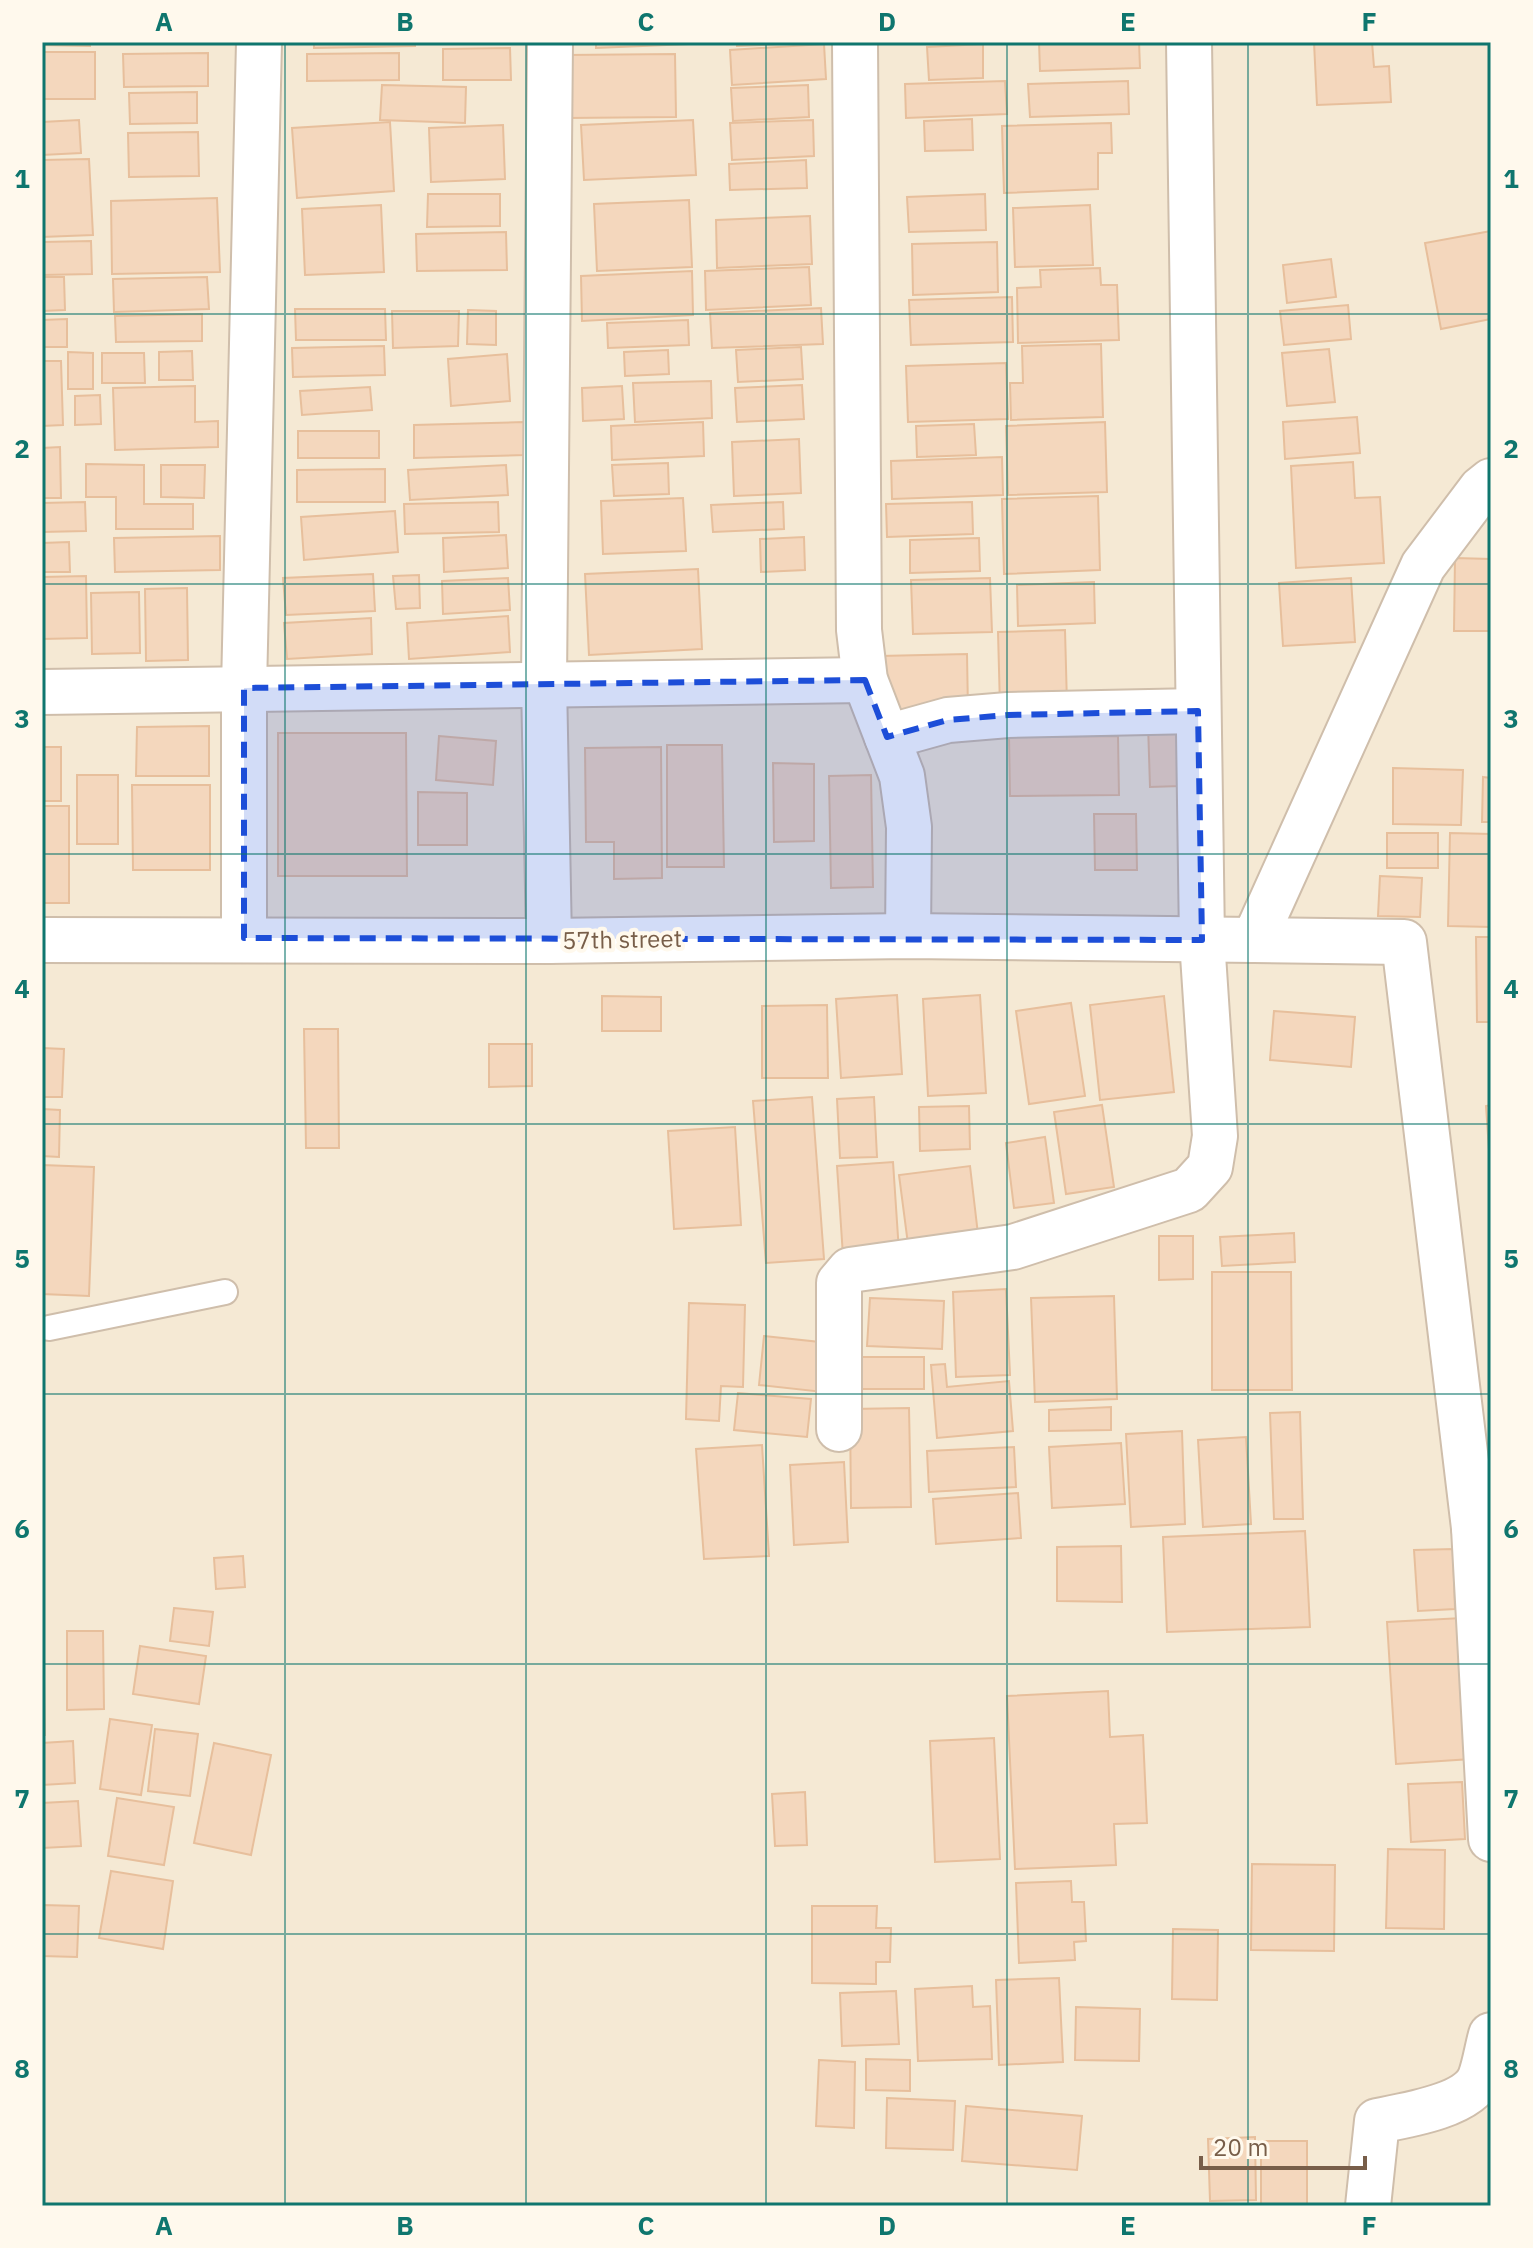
<svg xmlns="http://www.w3.org/2000/svg" width="1533" height="2248" font-family="'IBM Plex Sans',sans-serif">
  <style>
    .residential { fill: #f5e9d4 }
    .building { fill: #f4d7bd; stroke: #e7bf9c; stroke-width: 2 }
    .lines { fill: none; stroke-linecap: round; stroke-linejoin: round }
    .service-casing { stroke: #cfbeab; stroke-width: 28 }
    .minor-casing { stroke: #cfbeab; stroke-width: 48 }
    .service { stroke: #fff; stroke-width: 24 }
    .minor { stroke: #fff; stroke-width: 44 }
    .marked { fill: #1d4ed8; fill-opacity: 0.2; stroke: #1d4ed8; stroke-width: 6; stroke-dasharray: 16 10; stroke-linejoin: round }
    .grid { fill: none; stroke: #0f766e; stroke-width: 2; stroke-opacity: 0.55 }
    .labels { text-anchor: middle; dominant-baseline: central; stroke-width: 8; stroke-linejoin: round; paint-order: stroke }
    .street-label { font-size: 24px; fill: #785e49; stroke: #fff9ed }
    .neatline { fill: none; stroke: #0f766e; stroke-width: 3 }
    .grid-label { font-size: 26px; text-anchor: middle; font-weight: bold; fill: #0f766e }
  </style>
  <rect width="100%" height="100%" fill="#fdf6e6"/>
  <rect class="residential" x="42" y="42" width="1449" height="2164"/>
  <g class="building">
    <path d="M42,42H90V46L42,45Z"/>
    <path d="M314,42H415V46L314,48Z"/>
    <path d="M596,42H713V43L596,48Z"/>
    <path d="M737,42H810V43L737,46Z"/>
    <path d="M1039,42H1139L1140,68L1040,71Z"/>
    <path d="M1314,42H1372L1374,67L1389,66L1391,102L1317,105Z"/>
    <path d="M824,44L826,79L732,85L730,50Z"/>
    <path d="M983,44V78L929,80L927,47Z"/>
    <path d="M510,48L511,80H443V49Z"/>
    <rect x="42" y="52" width="53" height="47"/>
    <path d="M208,53V86L124,87L123,54Z"/>
    <path d="M399,53V80L307,81V54Z"/>
    <path d="M675,54L676,117L567,118L566,55Z"/>
    <path d="M1005,81L1007,114L906,118L905,84Z"/>
    <path d="M1128,81L1129,114L1030,117L1028,84Z"/>
    <path d="M382,85L466,87L465,123L380,120Z"/>
    <path d="M808,85L809,117L733,121L731,88Z"/>
    <path d="M197,92V123L130,124L129,93Z"/>
    <path d="M972,119L973,150L925,151L924,121Z"/>
    <path d="M79,120L81,153L42,155V122Z"/>
    <path d="M693,120L696,175L584,180L581,125Z"/>
    <path d="M813,120L814,156L732,160L730,123Z"/>
    <path d="M390,122L394,191L297,198L292,128Z"/>
    <path d="M1111,123L1112,153H1098V189L1004,193L1002,126Z"/>
    <path d="M503,125L505,179L431,182L429,128Z"/>
    <path d="M198,132L199,176L129,177L128,133Z"/>
    <path d="M89,159L93,235L42,237V160Z"/>
    <path d="M806,160L807,188L730,190L729,164Z"/>
    <path d="M428,194H500V226L427,227Z"/>
    <path d="M985,194L986,230L909,232L907,197Z"/>
    <path d="M217,198L220,272L112,274L111,201Z"/>
    <path d="M689,200L692,267L597,271L594,204Z"/>
    <path d="M381,205L384,272L305,275L302,209Z"/>
    <path d="M1090,205L1093,265L1015,267L1013,208Z"/>
    <path d="M810,216L812,264L717,268L716,220Z"/>
    <path d="M1491,231V319L1441,329L1425,243Z"/>
    <path d="M506,232L507,270L417,271L416,234Z"/>
    <path d="M91,241L92,274L42,275V242Z"/>
    <path d="M997,242L998,292L913,295L912,244Z"/>
    <path d="M1331,259L1336,297L1287,303L1283,265Z"/>
    <path d="M809,267L811,305L706,310L705,271Z"/>
    <path d="M1100,268L1101,285H1117L1119,340L1018,343L1017,288L1041,287L1040,270Z"/>
    <path d="M692,271L693,315L582,321L581,276Z"/>
    <path d="M42,277H64L65,310L42,311Z"/>
    <path d="M207,277L209,309L114,312L113,279Z"/>
    <path d="M1012,297L1013,342L911,345L909,300Z"/>
    <path d="M1348,305L1351,339L1284,345L1280,311Z"/>
    <path d="M821,308L823,344L712,348L710,313Z"/>
    <path d="M295,309H385L386,340H296Z"/>
    <path d="M468,310L496,311V345L467,344Z"/>
    <path d="M392,311H459L458,346L393,348Z"/>
    <path d="M202,314V341L116,342L115,316Z"/>
    <path d="M67,319V347H42V320Z"/>
    <path d="M688,320L689,345L608,348L607,323Z"/>
    <path d="M1101,344L1103,417L1011,420L1010,383H1023L1022,346Z"/>
    <path d="M384,346L385,375L293,377L292,348Z"/>
    <path d="M801,347L803,379L738,382L736,350Z"/>
    <path d="M1329,349L1335,402L1287,406L1282,353Z"/>
    <path d="M668,350L669,374L625,376L624,352Z"/>
    <path d="M192,351L193,380H159V352Z"/>
    <path d="M68,352L93,353V389H68Z"/>
    <path d="M102,353H144L145,383H102Z"/>
    <path d="M507,354L510,401L451,406L448,359Z"/>
    <path d="M42,361H61L63,425L42,426Z"/>
    <path d="M1006,363L1008,419L908,422L906,366Z"/>
    <path d="M711,381L712,418L635,422L633,383Z"/>
    <path d="M802,385L804,419L737,422L735,388Z"/>
    <path d="M195,386V422L218,421V447L115,450L113,388Z"/>
    <path d="M622,386L624,419L583,421L582,388Z"/>
    <path d="M370,387L372,410L302,415L300,391Z"/>
    <path d="M100,395L101,424L75,425V396Z"/>
    <path d="M1357,417L1360,453L1285,459L1283,422Z"/>
    <path d="M524,422L525,455L414,458V425Z"/>
    <path d="M703,422L704,456L612,460L611,426Z"/>
    <path d="M1105,422L1107,492L1008,495L1006,426Z"/>
    <path d="M974,424L976,455L917,457L916,426Z"/>
    <rect x="298" y="431" width="81" height="27"/>
    <path d="M799,439L801,493L734,496L732,442Z"/>
    <path d="M60,447L61,498H42V448Z"/>
    <path d="M1002,457L1003,495L892,499L891,461Z"/>
    <path d="M1353,462L1355,498L1380,497L1384,563L1296,568L1291,466Z"/>
    <path d="M668,463L669,494L614,496L612,465Z"/>
    <path d="M86,464L144,465V504H193V529H116V497H86Z"/>
    <path d="M161,465H205L204,498L161,497Z"/>
    <path d="M506,465L508,495L410,500L408,470Z"/>
    <path d="M385,469V502H297V470Z"/>
    <path d="M1098,496L1100,570L1004,574L1002,499Z"/>
    <path d="M683,498L686,551L603,554L601,501Z"/>
    <path d="M85,502L86,531L42,532V503Z"/>
    <path d="M498,502L499,532L405,534L404,504Z"/>
    <path d="M783,502L784,529L713,532L711,505Z"/>
    <path d="M972,502L973,534L887,537L886,504Z"/>
    <path d="M395,511L398,552L304,560L301,517Z"/>
    <path d="M506,535L508,568L444,572L443,538Z"/>
    <path d="M220,536V570L115,572L114,538Z"/>
    <path d="M804,537L805,570L761,572L760,539Z"/>
    <path d="M979,538L980,571L910,573V540Z"/>
    <path d="M69,542L70,572H42V543Z"/>
    <path d="M1455,558L1491,559V631H1454Z"/>
    <path d="M698,569L702,649L589,655L585,574Z"/>
    <path d="M373,574L375,611L286,615L283,578Z"/>
    <path d="M419,575L420,608L396,609L393,576Z"/>
    <path d="M86,576L87,638L42,639V577Z"/>
    <path d="M508,578L510,610L443,614L442,581Z"/>
    <path d="M990,578L992,632L913,634L911,580Z"/>
    <path d="M1351,578L1355,642L1283,646L1279,583Z"/>
    <path d="M1094,582L1095,623L1018,626L1017,585Z"/>
    <path d="M187,588L188,660L146,661L145,589Z"/>
    <path d="M139,592L140,653L92,654L91,593Z"/>
    <path d="M508,616L510,652L409,659L407,623Z"/>
    <path d="M371,618L372,654L287,659L284,623Z"/>
    <path d="M1065,630L1067,704L1000,707L998,632Z"/>
    <path d="M967,654L968,711L900,714L881,683L880,656Z"/>
    <path d="M1177,721L1180,786L1150,787L1148,724Z"/>
    <path d="M209,726V776H136L137,727Z"/>
    <path d="M278,733H406L407,876H278Z"/>
    <path d="M439,736L496,741L493,785L436,780Z"/>
    <path d="M1118,736L1119,795L1010,796L1009,737Z"/>
    <path d="M667,745H722L724,867H667Z"/>
    <rect x="42" y="747" width="19" height="54"/>
    <path d="M661,747L662,878L614,879V842H586L585,748Z"/>
    <path d="M773,763L814,764V841L774,842Z"/>
    <path d="M1393,768L1463,770L1461,825L1393,824Z"/>
    <rect x="77" y="775" width="41" height="69"/>
    <path d="M871,775L873,887L831,888L829,776Z"/>
    <path d="M1483,777L1491,778V822H1482Z"/>
    <path d="M132,785H210V870H133Z"/>
    <path d="M418,792L467,793V845H418Z"/>
    <rect x="42" y="806" width="27" height="97"/>
    <path d="M1094,814H1136L1137,870H1095Z"/>
    <rect x="1387" y="833" width="51" height="35"/>
    <path d="M1450,833L1491,834V927L1448,926Z"/>
    <path d="M1380,876L1422,878L1420,917L1378,916Z"/>
    <path d="M1476,937H1491V1022H1477Z"/>
    <path d="M897,995L902,1074L841,1078L836,999Z"/>
    <path d="M980,995L986,1093L928,1096L923,999Z"/>
    <path d="M602,996L661,997V1031H602Z"/>
    <path d="M1164,996L1174,1092L1100,1100L1090,1005Z"/>
    <path d="M1071,1003L1085,1096L1029,1104L1016,1011Z"/>
    <path d="M827,1005L828,1078H762V1006Z"/>
    <path d="M1274,1011L1355,1017L1351,1067L1270,1060Z"/>
    <path d="M304,1029H338L339,1148H306Z"/>
    <path d="M489,1044H532V1086L489,1087Z"/>
    <path d="M42,1048L64,1049L62,1097H42Z"/>
    <path d="M812,1097L824,1259L766,1263L753,1101Z"/>
    <path d="M874,1097L877,1157L840,1158L837,1099Z"/>
    <path d="M1102,1105L1114,1187L1066,1194L1054,1112Z"/>
    <path d="M1491,1105V1179L1486,1106Z"/>
    <path d="M969,1106L970,1149L920,1151L919,1107Z"/>
    <path d="M42,1109L60,1110L59,1157L42,1156Z"/>
    <path d="M735,1127L741,1225L674,1229L668,1131Z"/>
    <path d="M1045,1137L1054,1203L1014,1208L1006,1143Z"/>
    <path d="M893,1162L899,1252L843,1256L837,1166Z"/>
    <path d="M42,1165L94,1167L89,1296L42,1294Z"/>
    <path d="M970,1166L979,1243L909,1252L899,1175Z"/>
    <path d="M1294,1233L1295,1262L1222,1266L1220,1237Z"/>
    <path d="M1159,1236H1193V1279L1159,1280Z"/>
    <path d="M1212,1272H1291L1292,1390H1212Z"/>
    <path d="M1006,1289L1010,1375L956,1377L953,1292Z"/>
    <path d="M1114,1296L1117,1399L1035,1402L1031,1298Z"/>
    <path d="M870,1298L944,1301L942,1349L867,1346Z"/>
    <path d="M689,1303L745,1305L743,1387L721,1386L719,1421L686,1419Z"/>
    <path d="M764,1336L829,1343L823,1392L759,1385Z"/>
    <path d="M854,1357H924V1389H853Z"/>
    <path d="M945,1364L947,1387L1009,1381L1013,1431L937,1438L931,1365Z"/>
    <path d="M738,1393L811,1399L807,1437L734,1430Z"/>
    <path d="M1111,1407V1430L1049,1431V1410Z"/>
    <path d="M909,1408L911,1507L851,1508L850,1409Z"/>
    <path d="M1300,1412L1303,1519H1274L1270,1413Z"/>
    <path d="M1182,1431L1185,1524L1131,1527L1126,1434Z"/>
    <path d="M1246,1437L1251,1524L1203,1527L1198,1440Z"/>
    <path d="M1121,1443L1125,1504L1052,1508L1049,1447Z"/>
    <path d="M762,1445L769,1556L704,1559L696,1449Z"/>
    <path d="M1014,1447L1016,1487L929,1492L927,1451Z"/>
    <path d="M844,1462L848,1542L794,1545L790,1465Z"/>
    <path d="M1018,1493L1021,1538L936,1544L933,1499Z"/>
    <path d="M1305,1531L1310,1627L1167,1632L1163,1537Z"/>
    <path d="M1121,1546L1122,1602L1057,1601V1547Z"/>
    <path d="M1453,1549L1455,1609L1418,1611L1414,1550Z"/>
    <path d="M243,1556L245,1587L216,1589L214,1558Z"/>
    <path d="M174,1608L213,1612L209,1646L170,1641Z"/>
    <path d="M1462,1618L1471,1759L1396,1764L1387,1622Z"/>
    <path d="M43,1626L45,1735H42V1626Z"/>
    <path d="M67,1631H103L104,1709L67,1710Z"/>
    <path d="M140,1646L206,1656L199,1704L133,1694Z"/>
    <path d="M1108,1691L1110,1737L1143,1735L1147,1823L1114,1824L1116,1865L1015,1869L1007,1696Z"/>
    <path d="M110,1719L152,1725L141,1795L100,1789Z"/>
    <path d="M155,1729L198,1734L190,1796L148,1791Z"/>
    <path d="M994,1738L1000,1859L935,1862L930,1741Z"/>
    <path d="M73,1741L75,1783L42,1785V1743Z"/>
    <path d="M214,1743L271,1755L251,1855L194,1843Z"/>
    <path d="M1462,1782L1465,1839L1411,1842L1408,1784Z"/>
    <path d="M805,1792L807,1845L775,1846L772,1794Z"/>
    <path d="M117,1798L174,1807L164,1865L108,1856Z"/>
    <path d="M78,1801L81,1846L42,1848V1803Z"/>
    <path d="M1388,1849L1445,1850L1444,1929L1386,1928Z"/>
    <path d="M1252,1864L1335,1865L1334,1951L1251,1950Z"/>
    <path d="M111,1871L173,1881L163,1949L99,1938Z"/>
    <path d="M1071,1881L1072,1902H1084L1086,1941L1074,1942L1075,1960L1019,1963L1016,1883Z"/>
    <path d="M42,1905L79,1906L77,1957L42,1956Z"/>
    <path d="M812,1906H877L876,1928H891L890,1962H876V1984L812,1983Z"/>
    <path d="M1173,1929L1218,1930L1217,2000L1172,1999Z"/>
    <path d="M1059,1978L1063,2062L999,2065L996,1980Z"/>
    <path d="M972,1986L973,2007L990,2006L992,2059L918,2061L915,1989Z"/>
    <path d="M896,1991L899,2044L842,2046L840,1993Z"/>
    <path d="M1076,2007L1140,2009L1139,2061L1075,2060Z"/>
    <path d="M866,2059L910,2060V2091L866,2090Z"/>
    <path d="M819,2060L855,2062L854,2128L816,2126Z"/>
    <path d="M887,2098L955,2101L953,2150L886,2148Z"/>
    <path d="M966,2106L1082,2116L1077,2170L962,2161Z"/>
    <path d="M1255,2137L1256,2200L1210,2201L1208,2139Z"/>
    <rect x="1261" y="2141" width="46" height="65"/>
  </g>
  <g class="lines">
    <defs>
      <path id="service" d="M49,1328L225,1292"/>
      <g id="minor">
        <path d="M855,42L859,630L865,680L902,776L909,827L908,936"/>
        <path d="M42,692L865,680"/>
        <path d="M887,737L948,720L1008,715L1198,711"/>
        <path d="M244,938V688L259,42"/>
        <path d="M42,940L549,941L908,936L1254,940L1423,566L1481,489L1491,481"/>
        <path d="M1254,940L1404,942L1474,1528L1491,1540"/>
        <path d="M549,941L544,682L550,42"/>
        <path d="M839,1429V1283L850,1270L1013,1247L1189,1190L1210,1167L1215,1136L1202,940L1189,42"/>
        <path d="M1474,1528L1491,1839"/>
        <path d="M1368,2206L1377,2121C1403,2116 1468,2106 1480,2078C1485,2065 1487,2049 1491,2035"/>
      </g>
    </defs>
    <use href="#service" class="service-casing"/>
    <use href="#minor" class="minor-casing"/>
    <use href="#service" class="service"/>
    <use href="#minor" class="minor"/>
  </g>
  <path class="marked" d="M865,680L887,737L948,720L1008,715L1198,711L1202,940L244,938V688Z"/>
  <path class="grid" d="M285,42V2206M526,42V2206M766,42V2206M1007,42V2206M1248,42V2206M42,314H1491M42,584H1491M42,854H1491M42,1124H1491M42,1394H1491M42,1664H1491M42,1934H1491"/>
  <g class="labels">
    <g class="street-label">
      <text transform="translate(622 939) rotate(-1)">57th street</text>
    </g>
  </g>
  <rect width="1533" height="2248" fill="none" stroke="#fff9ed" stroke-width="88"/>
  <path d="M1201 2156v12h164v-12" fill="none" stroke="#785e49" stroke-width="4"/>
  <text x="1213" y="2156" font-size="24" fill="#785e49" stroke="#fff9ed" stroke-width="6" paint-order="stroke">20 m</text>
  <rect x="44" y="44" width="1445" height="2160" class="neatline"/>
  <g class="grid-label">
    <text x="164" y="31">A</text>
    <text x="405" y="31">B</text>
    <text x="646" y="31">C</text>
    <text x="887" y="31">D</text>
    <text x="1128" y="31">E</text>
    <text x="1369" y="31">F</text>
    <text x="22" y="188">1</text>
    <text x="1511" y="188">1</text>
    <text x="22" y="458">2</text>
    <text x="1511" y="458">2</text>
    <text x="22" y="728">3</text>
    <text x="1511" y="728">3</text>
    <text x="22" y="998">4</text>
    <text x="1511" y="998">4</text>
    <text x="22" y="1268">5</text>
    <text x="1511" y="1268">5</text>
    <text x="22" y="1538">6</text>
    <text x="1511" y="1538">6</text>
    <text x="22" y="1808">7</text>
    <text x="1511" y="1808">7</text>
    <text x="22" y="2078">8</text>
    <text x="1511" y="2078">8</text>
    <text x="164" y="2235">A</text>
    <text x="405" y="2235">B</text>
    <text x="646" y="2235">C</text>
    <text x="887" y="2235">D</text>
    <text x="1128" y="2235">E</text>
    <text x="1369" y="2235">F</text>
  </g>
</svg>
